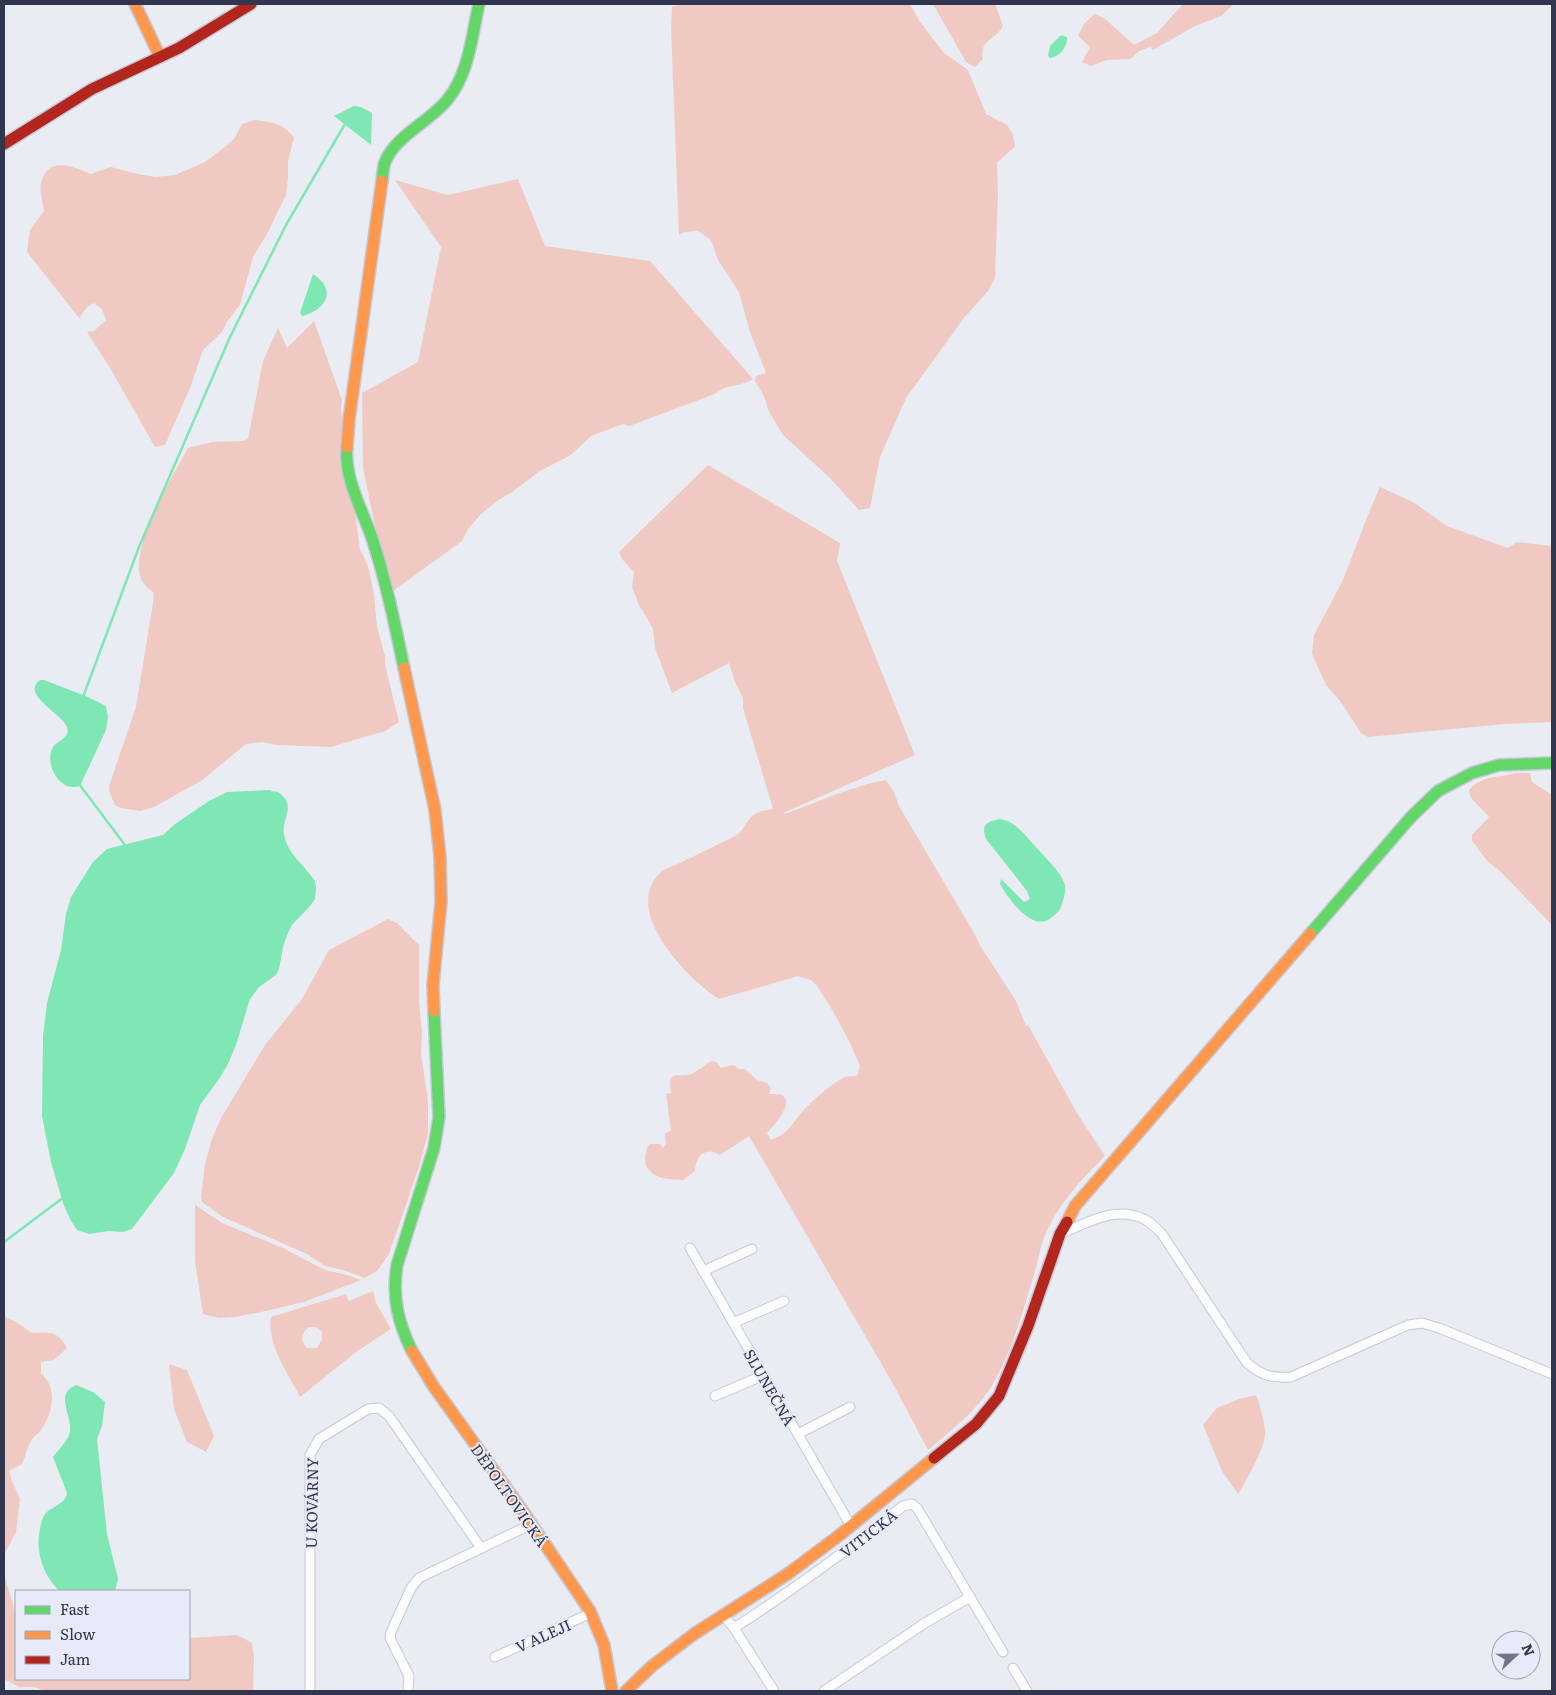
<svg xmlns="http://www.w3.org/2000/svg" width="1556" height="1695" font-family="Literata,serif">
  <style>
    .green { fill: #f0c9c2; fill-rule: evenodd }
    .water { fill: #7ee7b4 }
    .lines { fill: none; stroke-linecap: round; stroke-linejoin: round }
    .stream { stroke: #7ee7b4; stroke-width: 2.5 }
    .street-casing { stroke: #c5c8d7; stroke-width: 11 }
    .fast-casing { stroke: #c5c8d7; stroke-width: 14 }
    .slow-casing { stroke: #c5c8d7; stroke-width: 14 }
    .jam-casing { stroke: #c5c8d7; stroke-width: 14 }
    .street { stroke: #fcfcfd; stroke-width: 9 }
    .fast { stroke: #63d668; stroke-width: 11 }
    .slow { stroke: #ff974d; stroke-width: 11 }
    .jam { stroke: #b3261e; stroke-width: 11 }
    .labels { text-anchor: middle; dominant-baseline: central; stroke-width: 4; stroke-linejoin: round; paint-order: stroke }
    .street-label { font-size: 15px; fill: #31354e; stroke: #e7eaf7 }
  </style>
  <rect width="100%" height="100%" fill="#eaecf4"/>
  <g class="green">
    <path d="M682,4H910L920,22L944,53L968,70L986,114L1007,125L1013,134L1015,146L997,163L998,195L995,278L988,291L964,318L906,398L880,457L870,508L859,510L830,478L783,435L768,410L765,398L755,381L756,376L766,373L750,332L739,292L718,260L711,240L698,231L685,232L679,235L671,28L672,7Z"/>
    <path d="M933,4H995L1003,26C996,40 979,39 983,59L975,67L966,62Z"/>
    <path d="M1183,4H1234L1221,16L1195,26L1153,50L1150,47L1139,51L1130,59L1107,60L1091,66L1082,62L1090,47L1078,36L1084,24L1094,14L1104,18L1134,45L1157,33Z"/>
    <path d="M254,120C271,122 284,123 294,138L288,161V178L286,195L267,234L253,257L240,305L227,322L222,332L203,350L190,388L165,445L155,447L110,368L87,332L94,331L106,320L102,309L94,303L87,307L79,318L27,252L30,230L44,211C43,203 39,191 41,183C48,155 73,167 91,174L111,167L138,174L155,177L175,175L205,162L226,146L234,139L242,124Z"/>
    <path d="M518,179L545,246L650,261L753,379C741,387 726,384 715,394L629,426L623,424L591,436L571,455L540,471L512,492L497,501L481,514L468,529L462,541L389,594L363,468L362,393L418,362L441,247L395,180L448,195Z"/>
    <path d="M314,321L342,400L341,409L360,549L368,566L374,594L377,627L385,656V665L399,722L385,731L331,747L276,745L262,742L246,744L201,781L154,807L140,811L121,808L115,805L110,794L109,786L136,707L153,603L154,593C149,589 143,584 141,579C129,547 172,477 188,448L212,442L242,441L248,439L263,361L278,328L287,348Z"/>
    <path d="M708,465L840,543L837,561L915,755L783,813L785,814L837,794L867,784L886,780L894,792L899,806L974,933L981,947L1016,1001L1026,1026L1028,1025L1077,1113L1105,1156C1082,1179 1056,1206 1044,1238C1040,1248 1038,1260 1035,1271C1024,1308 1013,1348 994,1382C979,1409 952,1430 928,1450L892,1382L749,1136L720,1155C705,1146 696,1156 695,1171L683,1180C667,1179 656,1180 646,1166L645,1157L647,1148L650,1144H660L663,1148L666,1144L665,1134L671,1130L666,1094L671,1093C667,1069 677,1078 691,1074C698,1071 705,1065 711,1061L716,1062L721,1068L734,1065L738,1069H745L757,1080L767,1083L771,1088L769,1094C773,1094 779,1094 782,1095C795,1103 773,1127 767,1133L771,1140C788,1134 791,1125 802,1112C811,1102 833,1082 845,1077C848,1076 853,1076 857,1076L860,1066L849,1041L834,1013L817,986L811,980L798,976L719,999C688,979 621,911 660,873C664,868 674,866 680,863C698,854 717,845 735,836C744,832 746,819 755,814C760,811 768,810 773,809L743,708V698L735,682L729,663L672,693L655,648L653,629L642,609L640,608L632,587L634,572L622,559L619,552Z"/>
    <path d="M1380,487L1413,502L1447,526L1508,548L1517,542L1552,546V722L1505,724L1368,737L1361,733L1340,701L1326,685L1312,654L1314,635L1343,580L1368,515Z"/>
    <path d="M1516,773H1530L1532,782L1552,795V925L1500,871L1488,862L1472,841V835L1489,817L1471,798L1469,790C1481,775 1499,778 1516,773Z"/>
    <path d="M388,919L397,923L419,945V1000L422,1033L421,1053L428,1102V1133L419,1167L389,1254L378,1270L365,1278L343,1270L325,1266L307,1254L223,1217L202,1202L201,1197L205,1164L212,1139L221,1118L265,1045L302,999L329,950Z"/>
    <path d="M195,1205L222,1223L283,1248L325,1270L347,1275L361,1280L304,1302L261,1312L235,1317L219,1318L203,1314L195,1261Z"/>
    <path d="M373,1291L376,1303L391,1329L356,1352L300,1397C289,1374 266,1344 271,1317L346,1294L349,1301ZM309,1327H316L322,1332V1339L317,1348H307C300,1341 301,1333 309,1327Z"/>
    <path d="M4,1316L18,1323L32,1333C50,1332 58,1331 67,1348L54,1360L41,1362V1374C58,1387 53,1413 41,1430C39,1433 35,1435 33,1438C27,1445 26,1456 22,1464L9,1471L13,1484L20,1498L16,1532L4,1555Z"/>
    <path d="M169,1364L187,1370L214,1436L206,1452L187,1442L174,1409Z"/>
    <path d="M1256,1395C1260,1407 1265,1421 1265,1433C1266,1446 1245,1483 1238,1494L1222,1471L1203,1425L1217,1408L1239,1399Z"/>
    <path d="M4,1573C7,1587 13,1600 15,1615H16V1679H189V1638L237,1635L252,1643L254,1658L253,1691H45L34,1687H19L4,1679Z"/>
  </g>
  <g class="water">
    <path d="M1061,35L1067,37C1068,47 1059,57 1050,58L1048,56L1050,46Z"/>
    <path d="M354,106L361,107L372,113L371,145L334,116Z"/>
    <path d="M313,274C338,290 326,310 302,316L300,313Z"/>
    <path d="M40,680H44L88,697L106,706L108,717L106,730L80,786C75,787 70,788 65,785C53,778 46,759 53,747C58,740 71,738 67,727C62,714 20,694 40,680Z"/>
    <path d="M270,790L271,791L278,792C298,806 281,817 284,835C287,853 305,866 315,881L316,887L315,899L310,906L292,925L287,935L283,947L279,969L276,975L259,987L250,999L236,1045L228,1064L219,1079L200,1105L185,1149L174,1173L132,1229L123,1232L108,1231L89,1234L77,1230L71,1221L64,1206L51,1162L42,1116L43,1036L47,1003L61,950L66,914L71,897L93,862L107,849L163,835L175,824L209,801L227,792Z"/>
    <path d="M1000,819C1015,821 1025,835 1035,846C1045,858 1060,870 1065,885C1066,892 1064,897 1062,904C1060,911 1056,914 1051,918C1032,933 1008,898 1000,884L1001,879L1024,902L1030,899L1027,891L986,839C981,824 986,822 1000,819Z"/>
    <path d="M76,1385L93,1392L105,1402L102,1426L97,1439L107,1534L118,1579L115,1591H59C43,1574 35,1553 40,1529C41,1524 42,1518 45,1514C52,1506 66,1504 67,1493L53,1457C58,1450 69,1440 70,1431C72,1415 54,1394 76,1385Z"/>
  </g>
  <g class="lines">
    <g class="stream">
      <path d="M83,697L139,547L230,337L286,225L345,124"/>
      <path d="M79,784L125,845"/>
      <path d="M4,1242L64,1197"/>
    </g>
    <defs>
      <g id="street">
        <path d="M1060,1234C1087,1223 1115,1205 1144,1219C1151,1222 1157,1229 1162,1234L1247,1363C1263,1376 1270,1378 1291,1377L1408,1325L1422,1323L1439,1328L1552,1374"/>
        <path d="M690,1248L851,1526"/>
        <path d="M703,1271L752,1249"/>
        <path d="M733,1323L784,1301"/>
        <path d="M715,1396L764,1375"/>
        <path d="M798,1434L850,1407"/>
        <path d="M970,1597L1003,1652"/>
        <path d="M723,1615L734,1628L774,1691"/>
        <path d="M734,1628C793,1590 848,1550 903,1506L912,1504L917,1508L970,1597L925,1623L824,1691"/>
        <path d="M495,1657L591,1613"/>
        <path d="M1013,1668L1027,1691"/>
        <path d="M310,1691V1455L319,1439L368,1409L379,1408L389,1416L481,1548"/>
        <path d="M408,1691L409,1676L390,1638L391,1632L411,1588L419,1578L532,1524"/>
      </g>
      <g id="fast">
        <path d="M382,181C383,175 383,167 385,162C396,135 431,121 448,99C469,73 472,35 479,4"/>
        <path d="M347,447C344,479 362,509 372,538C386,581 395,625 404,668"/>
        <path d="M1310,934L1411,817L1438,791L1472,773L1499,765L1552,763"/>
        <path d="M412,1351C398,1323 392,1297 397,1265L434,1148L439,1117L434,1011"/>
      </g>
      <g id="slow">
        <path d="M135,4L160,57"/>
        <path d="M347,447L349,420L382,181"/>
        <path d="M404,668L435,810L440,857L441,902L433,985L434,1011"/>
        <path d="M1067,1222L1075,1206L1310,934"/>
        <path d="M412,1351L434,1387L522,1510L590,1611L604,1645L612,1691"/>
        <path d="M626,1691L652,1666L694,1634L789,1573L841,1534L934,1458"/>
      </g>
      <g id="jam">
        <path d="M4,144L92,89L179,48L251,4"/>
        <path d="M934,1458L976,1424L999,1396L1028,1326L1060,1234L1067,1222"/>
      </g>
    </defs>
    <use href="#street" class="street-casing"/>
    <use href="#fast" class="fast-casing"/>
    <use href="#slow" class="slow-casing"/>
    <use href="#jam" class="jam-casing"/>
    <use href="#street" class="street"/>
    <use href="#fast" class="fast"/>
    <use href="#slow" class="slow"/>
    <use href="#jam" class="jam"/>
  </g>
  <g class="labels">
    <g class="street-label">
      <text transform="translate(770 1387) rotate(60)">SLUNEČNÁ</text>
      <text transform="translate(510 1495) rotate(55)">DĚPOLTOVICKÁ</text>
      <text transform="translate(311 1503) rotate(-89)">U KOVÁRNY</text>
      <text transform="translate(868 1533) rotate(-38)">VITICKÁ</text>
      <text transform="translate(543 1635) rotate(-24)">V ALEJI</text>
    </g>
  </g>
  <rect width="1556" height="1695" fill="none" stroke="#31354e" stroke-width="10"/>
  <rect x="15" y="1590" width="175" height="90" fill="#e7eaf7" stroke="#9ea2b3"/>
  <rect x="25" y="1606" width="25" height="8" fill="#63d668" stroke="#9ea2b3"/>
  <text x="60" y="1615" font-size="15" fill="#31354e">Fast</text>
  <rect x="25" y="1631" width="25" height="8" fill="#ff974d" stroke="#9ea2b3"/>
  <text x="60" y="1640" font-size="15" fill="#31354e">Slow</text>
  <rect x="25" y="1656" width="25" height="8" fill="#b3261e" stroke="#9ea2b3"/>
  <text x="60" y="1665" font-size="15" fill="#31354e">Jam</text>
  <g transform="translate(1516 1655) rotate(68)"><circle r="24" fill="#e7eaf7" stroke="#9ea2b3"/>
  <path d="M0-4L9 19L0 12L-9 19Z" fill="#727588"/>
  <text y="-8" font-size="14" font-weight="bold" text-anchor="middle" fill="#31354e">N</text>
  </g>
</svg>
